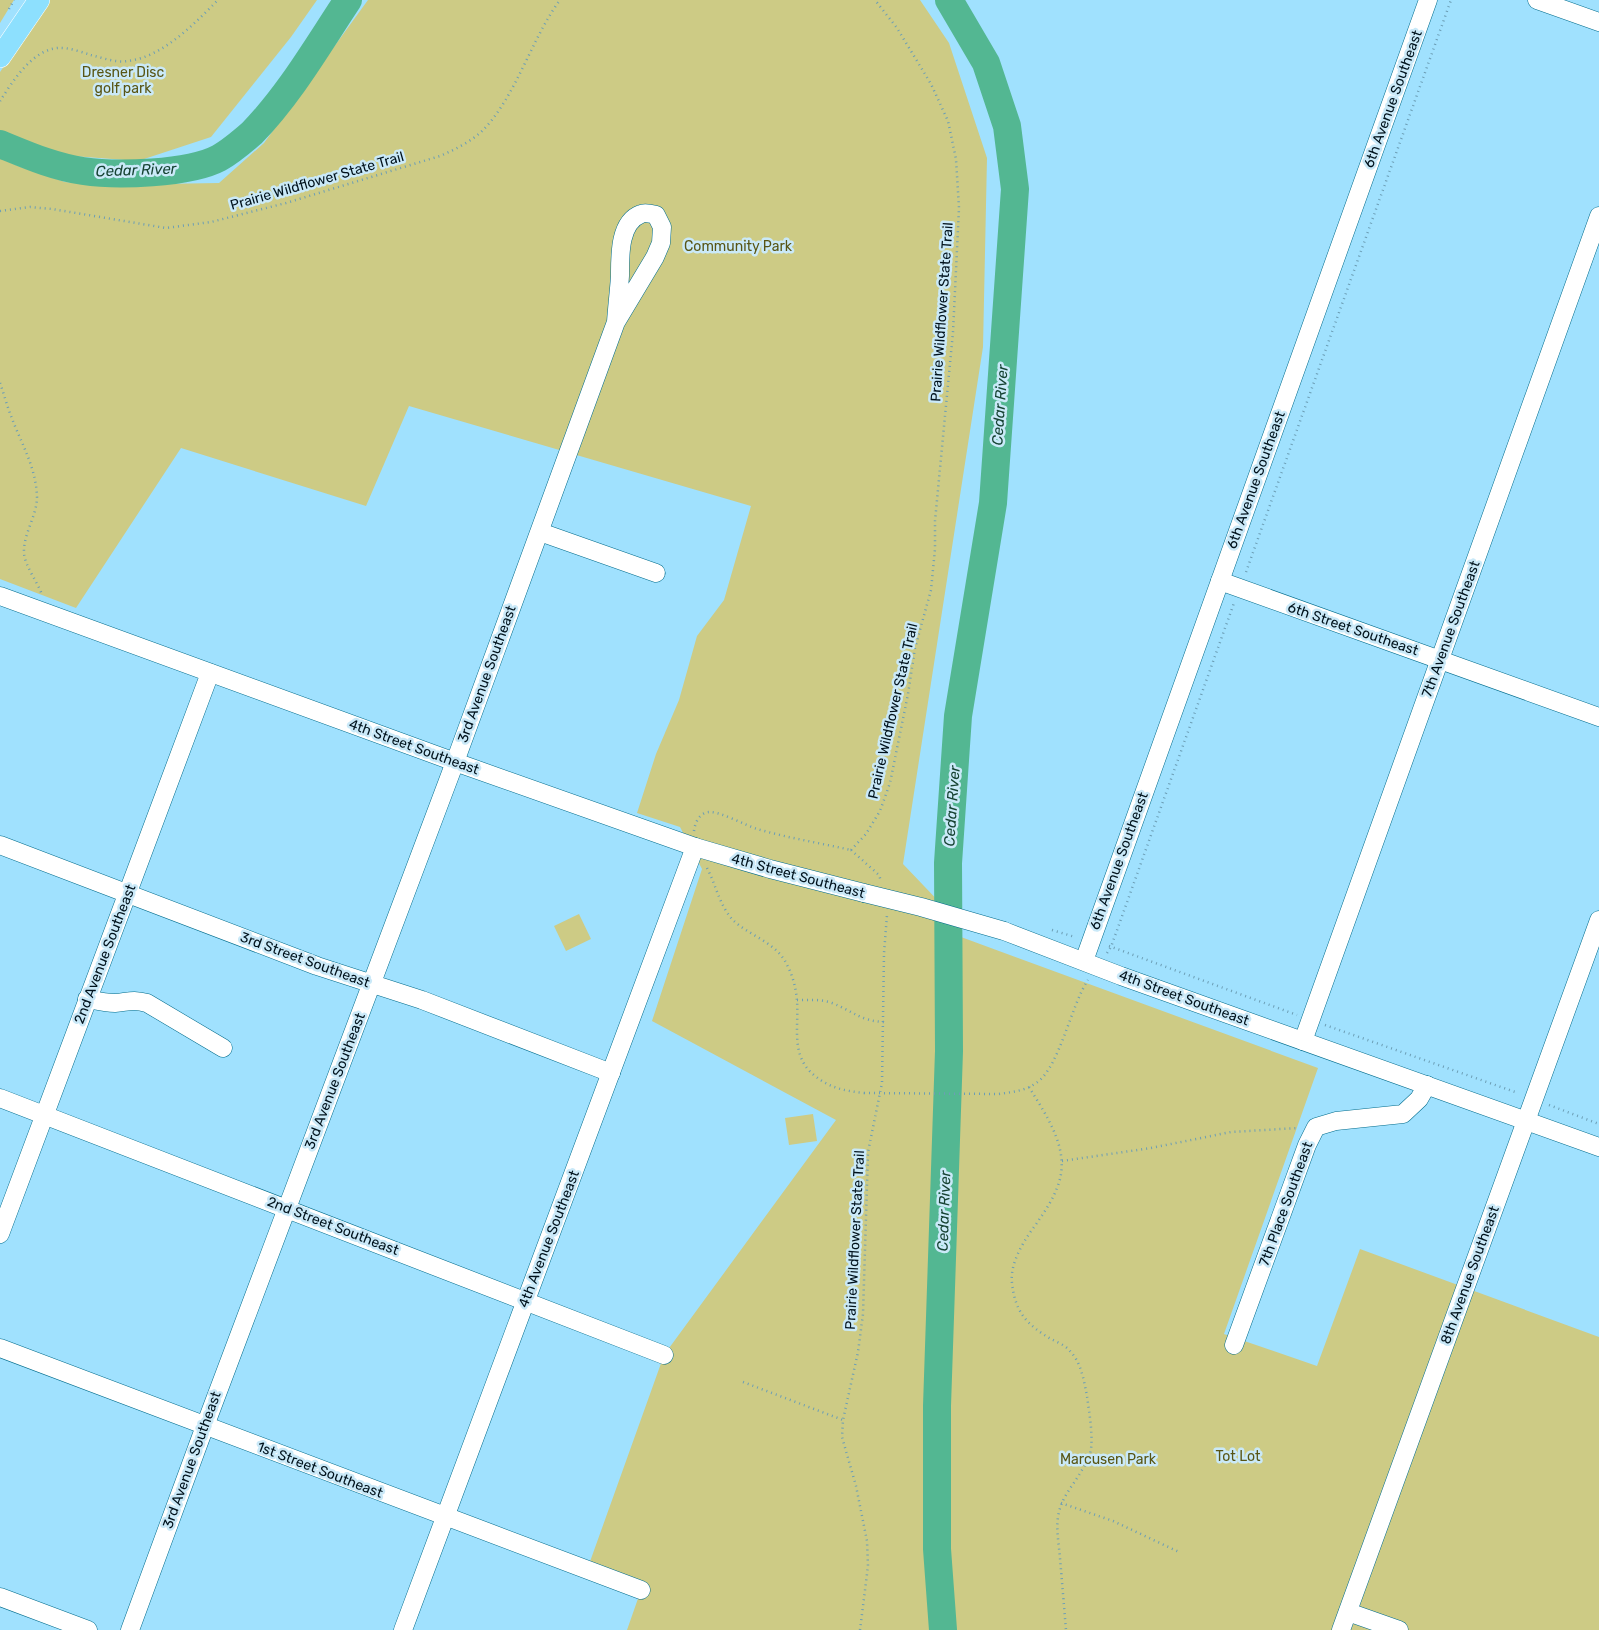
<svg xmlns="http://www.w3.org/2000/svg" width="1599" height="1630" font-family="Rubik,sans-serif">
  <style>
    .green { fill: #cdcb85 }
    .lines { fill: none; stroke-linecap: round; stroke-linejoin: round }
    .stream { stroke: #53b792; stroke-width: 4.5 }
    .river { stroke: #53b792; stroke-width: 28 }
    .minor-casing { stroke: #006c8c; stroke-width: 19 }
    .major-casing { stroke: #fff; stroke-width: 22 }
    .path { stroke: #6c9eb5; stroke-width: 2.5; stroke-dasharray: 1 4; stroke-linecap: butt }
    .minor { stroke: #fff; stroke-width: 18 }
    .major { stroke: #8de0fe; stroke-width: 21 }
    .minor-bridge-casing { stroke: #006c8c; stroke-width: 19; stroke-linecap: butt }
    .path-bridge { stroke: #6c9eb5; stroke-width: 2.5; stroke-dasharray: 1 4; stroke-linecap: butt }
    .minor-bridge { stroke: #fff; stroke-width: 18 }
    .labels { text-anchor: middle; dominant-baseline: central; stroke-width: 5; stroke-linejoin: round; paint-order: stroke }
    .park-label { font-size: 14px; fill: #585514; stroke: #cae9f8 }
    .street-label { font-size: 14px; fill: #00121c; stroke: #cae9f8 }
    .water-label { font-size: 15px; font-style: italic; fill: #174333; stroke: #cae9f8 }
  </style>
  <rect width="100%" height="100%" fill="#a0e1fe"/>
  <g class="green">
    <path d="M0,0H14L0,23Z"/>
    <path d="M49,0H317L291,37L211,137L138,161L60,155L0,133V72Z"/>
    <path d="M368,0H920L949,43L987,158L983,347L903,864L945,908L942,930L1318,1068L1224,1334L1317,1366L1360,1249L1599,1337V1630H627L641,1590L587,1570L664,1355L836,1120L652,1021L702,869L680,827L637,813L656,754L679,700L697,636L724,600L751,506L409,406L366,506L181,448L76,608L0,579V158L18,166L65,182L96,185L219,183L264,143Z"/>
    <path d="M579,914L591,939L566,951L554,926Z"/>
    <path d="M813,1114L817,1141L789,1145L785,1118Z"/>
  </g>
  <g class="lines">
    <path class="stream" d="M955,7L958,0"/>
    <g class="river">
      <path d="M0,144C27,155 54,167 83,171C116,176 189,174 219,158C228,153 244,140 252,133C290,94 318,45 348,0"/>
      <path d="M943,1630L937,1549V1406L949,1051L948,863L958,716L993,503L1015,189L1007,126L986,63L949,0"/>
    </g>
    <defs>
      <g id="minor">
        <path d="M1537,0L1599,22"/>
        <path d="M540,532L656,573"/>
        <path d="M1220,581L1599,717"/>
        <path d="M0,596L455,762L695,847L770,869L864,893"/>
        <path d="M0,845L317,966L422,1000L611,1073"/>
        <path d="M1004,931L1121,976L1599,1147"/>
        <path d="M1084,961L1428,0"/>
        <path d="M87,999C97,1001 106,1003 115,1003C128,1002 133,999 147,1003L223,1048"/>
        <path d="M1303,1041L1599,216"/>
        <path d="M0,1098L664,1355"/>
        <path d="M0,1234L210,673"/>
        <path d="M1234,1345L1307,1145L1316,1127L1336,1121L1403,1114L1419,1099L1427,1085"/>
        <path d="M0,1348L641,1590"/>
        <path d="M0,1597L88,1630"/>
        <path d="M1348,1612L1399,1630"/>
        <path d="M130,1630L205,1426L455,762L616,322L655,257L661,243L662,227L656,215C652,214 645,212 641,214C619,222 620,256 620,276C619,291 617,307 616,322"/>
        <path d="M403,1630L695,847"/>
        <path d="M1341,1630L1599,920"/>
      </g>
      <path id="major" d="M0,57L39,0"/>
    </defs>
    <use href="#minor" class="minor-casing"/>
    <use href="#major" class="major-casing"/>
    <g class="path">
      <path d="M9,9L14,0"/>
      <path d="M0,101C13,81 32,50 58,48C68,47 81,52 91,55C103,58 116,63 128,61C163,57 195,23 218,0"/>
      <path d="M0,211L30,207L52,209L166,228L211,222L286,203L440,156C454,150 468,143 480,133C515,100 531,39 560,0"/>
      <path d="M0,383C4,394 7,406 11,416C21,443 36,467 37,497C37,516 23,534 24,553C25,567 38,582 42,595"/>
      <path d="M1246,572L1451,0"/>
      <path d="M694,831C695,822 700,812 710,812C721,812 745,825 757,829C788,838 820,843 851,850"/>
      <path d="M851,850L866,834L880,811L890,783L908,694L915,648L931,590L935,549V521L953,332L959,208L956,159L948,121L931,84L897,28L875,0"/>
      <path d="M851,850L879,875L881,881"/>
      <path d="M707,868C716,885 719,904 732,919C746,934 773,941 785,961C792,973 796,987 797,1001C799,1028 790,1056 815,1076C830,1088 845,1091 864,1093"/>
      <path d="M1052,930L1075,937"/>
      <path d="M1109,946L1297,1015"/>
      <path d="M1107,953L1111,947L1234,603"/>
      <path d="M797,1000C809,1000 821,999 832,1003C853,1011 860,1021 884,1022"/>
      <path d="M1325,1025L1518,1093"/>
      <path d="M1029,1087C1048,1118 1072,1152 1057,1188C1050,1206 1038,1221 1027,1237C1019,1250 1010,1267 1012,1283C1015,1312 1027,1325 1051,1339C1057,1342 1065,1345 1070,1351C1081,1362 1084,1381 1087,1396C1089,1412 1093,1433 1091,1449C1090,1456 1086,1464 1082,1470C1073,1486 1061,1497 1058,1517C1056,1530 1059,1545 1060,1558C1062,1582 1064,1606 1066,1630"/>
      <path d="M999,1094C1012,1092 1025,1091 1036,1083C1059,1069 1071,1005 1088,980"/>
      <path d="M1549,1105L1599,1124"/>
      <path d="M1062,1161L1151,1148L1231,1132L1298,1128"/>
      <path d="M743,1382L843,1420"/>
      <path d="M1061,1503L1113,1521L1179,1552"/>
      <path d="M860,1630L868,1566L867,1541L856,1486L842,1437L843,1420L858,1352L863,1314L868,1152L882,1083L884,953L887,915"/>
    </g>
    <use href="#minor" class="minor"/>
    <use href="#major" class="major"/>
    <defs>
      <path id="minor-bridge" d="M864,893L921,907L1004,931"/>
    </defs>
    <use href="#minor-bridge" class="minor-bridge-casing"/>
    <path class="path-bridge" d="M864,1093L999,1094"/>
    <use href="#minor-bridge" class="minor-bridge"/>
  </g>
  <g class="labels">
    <g class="park-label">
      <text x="123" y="72">Dresner Disc<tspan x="123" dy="16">golf park</tspan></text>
      <text x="738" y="246">Community Park</text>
      <text x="1238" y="1456">Tot Lot</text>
      <text x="1108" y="1459">Marcusen Park</text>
    </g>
    <g class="street-label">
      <text transform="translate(1393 99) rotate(-70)">6th Avenue Southeast</text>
      <text transform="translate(317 181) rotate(-16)">Prairie Wildflower State Trail</text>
      <text transform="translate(942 312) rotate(-86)">Prairie Wildflower State Trail</text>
      <text transform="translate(1256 480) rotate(-70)">6th Avenue Southeast</text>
      <text transform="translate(1353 629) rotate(19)">6th Street Southeast</text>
      <text transform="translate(1451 629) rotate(-70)">7th Avenue Southeast</text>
      <text transform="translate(487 674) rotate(-70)">3rd Avenue Southeast</text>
      <text transform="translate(893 711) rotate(-77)">Prairie Wildflower State Trail</text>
      <text transform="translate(414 747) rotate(20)">4th Street Southeast</text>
      <text transform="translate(1119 861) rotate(-70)">6th Avenue Southeast</text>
      <text transform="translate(798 876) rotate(15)">4th Street Southeast</text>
      <text transform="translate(105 954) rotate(-69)">2nd Avenue Southeast</text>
      <text transform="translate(305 960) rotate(20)">3rd Street Southeast</text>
      <text transform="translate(1184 998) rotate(20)">4th Street Southeast</text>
      <text transform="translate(335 1081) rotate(-69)">3rd Avenue Southeast</text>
      <text transform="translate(1286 1204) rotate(-70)">7th Place Southeast</text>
      <text transform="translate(333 1226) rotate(21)">2nd Street Southeast</text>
      <text transform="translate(549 1239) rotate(-69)">4th Avenue Southeast</text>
      <text transform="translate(855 1240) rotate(-87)">Prairie Wildflower State Trail</text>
      <text transform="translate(1470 1275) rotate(-70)">8th Avenue Southeast</text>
      <text transform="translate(192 1460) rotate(-70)">3rd Avenue Southeast</text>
      <text transform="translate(320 1470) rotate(21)">1st Street Southeast</text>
    </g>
    <g class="water-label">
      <text transform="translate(136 170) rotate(-2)">Cedar River</text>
      <text transform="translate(1000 405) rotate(-86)">Cedar River</text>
      <text transform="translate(952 806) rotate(-86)">Cedar River</text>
      <text transform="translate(944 1211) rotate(-88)">Cedar River</text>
    </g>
  </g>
</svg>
